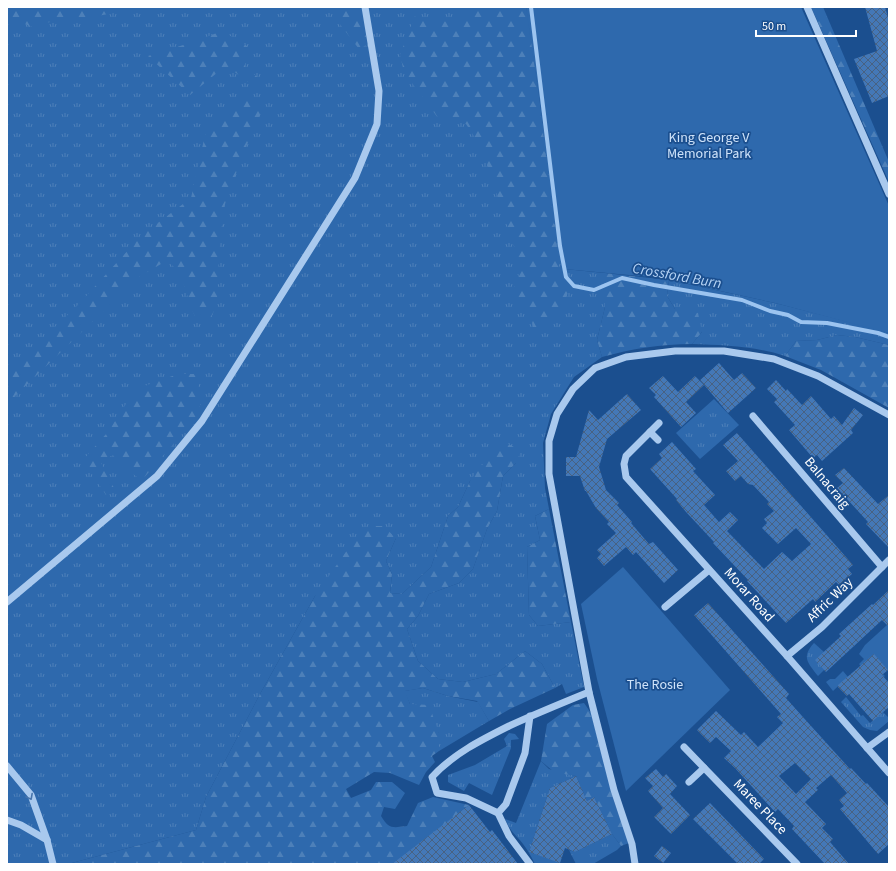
<svg xmlns="http://www.w3.org/2000/svg" width="896" height="871" font-family="'Source Sans 3',sans-serif">
  <style>
    .grass { fill: url(#grass-tufts) }
    .forest { fill: url(#forest-firs) }
    .green { fill: #2e69ad }
    .lines { fill: none; stroke-linecap: round; stroke-linejoin: round }
    .stream { stroke: #9cc4f0; stroke-width: 4 }
    .building { fill: url(#building-cross-hatch); fill-rule: evenodd }
    .minor { stroke: #a9c9ee; stroke-width: 7 }
    .oneway { stroke: #4674ac }
    .labels { text-anchor: middle; dominant-baseline: central; stroke-width: 3.5; stroke-linejoin: round; paint-order: stroke }
    .park-label { font-size: 14px; fill: #cfe3fa; stroke: #1b4f8f }
    .street-label { font-size: 14px; fill: #fff; stroke: #1b4f8f }
    .water-label { font-size: 15px; font-style: italic; fill: #b5d3f5; stroke: #1b4f8f }
  </style>
  <defs>
    <pattern id="grass-tufts" width="24" height="20" patternUnits="userSpaceOnUse"><rect width="24" height="20" fill="#2e69ad"/><path d="M3 7l-1-3M5 7V3M7 7l1-3M15 17l-1-3M17 17v-4M19 17l1-3" fill="none" stroke="#4d80b9"/></pattern>
    <pattern id="forest-firs" width="22" height="20" patternUnits="userSpaceOnUse"><rect width="22" height="20" fill="#2e69ad"/><path d="M5 1l3.5 6h-7zM16 11l3.5 6h-7z" fill="#4d80b9"/></pattern>
    <pattern id="building-cross-hatch" width="8" height="8" patternUnits="userSpaceOnUse"><rect width="8" height="8" fill="#4478b7"/><path d="M0 0l8 8M0 8l8-8" fill="none" stroke="#486282"/></pattern>
  </defs>
  <rect width="100%" height="100%" fill="#1b4f8f"/>
  <g class="grass">
    <path d="M7,7H526L564,269L605,273V307L597,340L602,357L574,377L551,414L543,443L545,488L549,509L535,516L540,540L527,547L529,615L538,626L571,622L584,687L566,694L562,684L555,688L542,664L525,651L496,674L463,682L438,679L418,661L407,629L418,616L429,594L459,583L473,569L487,529L497,511L503,476L516,463L470,481L458,507L448,516L431,567L402,594L390,593L392,574L386,561L396,538L315,596L260,694L206,797L196,830L68,864H7Z"/>
    <path d="M669,280L775,303L877,329L889,333V345L855,337L837,335L817,340L796,341L785,356C755,346 723,345 692,344L702,332L675,309L667,296Z"/>
    <path d="M714,399L739,425L700,459L676,433Z"/>
    <path d="M814,643L824,652V670L818,676C808,663 801,657 814,643Z"/>
    <path d="M423,688L448,696L478,702L489,721L439,751V733L410,704L404,691Z"/>
    <path d="M846,697L861,716L863,715L870,723L883,712L889,718V721L877,731L870,730L863,727L841,702Z"/>
    <path d="M509,733L515,734L519,739L511,740V748L492,795L469,783L464,791L448,782V775L475,765L507,746L504,739Z"/>
    <path d="M541,761L549,769L576,776L550,788L529,852L559,862L558,864H535C530,854 525,845 517,837C511,830 509,828 505,819L516,823Z"/>
    <path d="M612,834L621,846L617,850L593,864H576L569,850L575,852Z"/>
  </g>
  <g class="forest">
    <path d="M7,7H145L87,18L58,20L30,27L16,17L7,18Z"/>
    <path d="M341,7H363L366,29V45L359,49L336,19Z"/>
    <path d="M467,7H526L530,25L561,282L570,289L558,312L534,333L531,316L515,295L514,286L518,279L520,265L482,148L466,124L438,118L404,72L400,55L415,16L454,23L464,20Z"/>
    <path d="M811,7H823L889,162V182Z"/>
    <path d="M222,31L247,46L245,67L261,80L256,88L232,70L218,72L190,95L148,56L196,41Z"/>
    <path d="M246,94L263,107L243,154L225,204L219,254L217,303L209,323L202,314L195,316C187,301 184,269 166,261L139,277L13,398L7,407V373L77,306L143,234L191,198L205,135Z"/>
    <path d="M605,273L669,280L667,296L675,309L698,313L702,332L692,344C661,344 631,349 602,357L597,340L605,307Z"/>
    <path d="M837,335L855,337L889,345V408L821,370L785,356L796,341L817,340Z"/>
    <path d="M178,374H196L200,393V413L142,480L123,468L113,455L100,461L115,490L106,495L83,460L107,433L136,389Z"/>
    <path d="M505,442L521,451L516,463L503,476L497,511L487,529L473,569L459,583L429,594L418,616L407,629L418,661L438,679L463,682L496,674L525,651L542,664L555,688L510,709L489,721L477,701L448,696L423,688L405,691L410,704L429,705L439,733V751L432,756L435,762L426,772L419,785L390,773L374,772L346,789L351,798L371,790L376,782H392L405,793L395,809L384,807L381,816C389,829 392,828 407,826L418,803L433,797L469,805L395,864H68L196,830L206,797L260,694L315,596L345,553L370,526H383L396,538L386,561L392,574L390,593L402,594L431,567L448,516L458,507L470,481L483,464Z"/>
    <path d="M549,509L571,622L538,626L529,615L527,547L540,540L535,516Z"/>
    <path d="M584,703L591,713L614,801L629,843L621,846L612,834L594,797L587,801L576,776L554,772L541,761L547,724L573,705Z"/>
  </g>
  <g class="green">
    <path d="M526,7H801L889,206V333L775,303L661,278L564,269Z"/>
    <path d="M623,567L730,690L626,791L597,679L581,604Z"/>
    <path d="M887,625L889,627V671L878,660L873,664L885,676L873,687L865,671L859,664L864,659L859,654L865,645Z"/>
    <path d="M843,671L848,677L833,691L826,682L830,679H835Z"/>
  </g>
  <g class="lines">
    <path class="stream" d="M531,7L560,246L566,277L574,286L594,290L622,278L654,285L742,300L770,311L788,315L801,322L827,323L878,333L889,337"/>
  </g>
  <g class="building">
    <path d="M865,7H885L889,21V96L872,103L854,59L877,51Z"/>
    <path d="M719,363L734,380L742,373L756,388L728,413L700,380Z"/>
    <path d="M663,376L678,392L695,376L704,385L686,402L696,413L681,427L654,397L656,395L649,388Z"/>
    <path d="M776,380L786,391L787,389L802,405L811,396L831,419L834,416L842,425L854,408L863,415L851,430L853,433L822,461L817,455L813,458L789,430L795,425L774,402L777,399L767,389Z"/>
    <path d="M627,394L641,410L607,439L599,467L606,490L619,503L617,505L632,522L631,523L649,544L653,542L678,570L664,583L636,552L633,555L626,547L604,566L597,558L601,554L597,550L616,533L607,524L609,522L596,508L586,491H585L580,476H566V457H576L589,410L598,420Z"/>
    <path d="M737,433L853,565L848,569L852,574L839,585L836,582L815,602L813,599L786,623L747,581L748,580L713,543L714,542L686,512L676,500L677,499L650,469L662,458L659,454L672,442L696,469L693,471L715,495L704,505L719,522L730,512L738,520L727,531L764,569L782,552L792,561L811,544L796,528L778,544L762,528L767,523L764,519L774,511L767,504L769,502L753,485L748,484L741,476L735,481L726,471L738,461L723,445Z"/>
    <path d="M844,468L878,504L889,495V548L866,524L868,522L837,488L843,483L835,475Z"/>
    <path d="M889,590V627L882,620L826,672L815,660L841,636L839,634L872,604L873,605Z"/>
    <path d="M708,603L789,694L786,698L802,716L850,769L851,768L866,784L867,783L889,807V844L878,854L840,809L844,806L839,800L847,793L831,775L816,788L818,790L805,802L826,824L822,828L833,839L830,842L849,864H825L792,829L794,826L778,809L775,812L735,768L724,758L731,751L716,737L710,743L697,730L716,711L741,735L744,732L758,747L783,723L777,717L781,714L694,615ZM795,763L811,779L796,794L779,776Z"/>
    <path d="M874,654L888,670L882,675L889,683V707L873,721L849,694L847,696L838,687V685Z"/>
    <path d="M656,769L663,777L666,774L677,786L670,794L690,815L671,834L654,817L663,808L648,791L653,786L645,778Z"/>
    <path d="M576,776L587,801L594,797L612,834L575,852L565,848L560,863L529,852L550,788Z"/>
    <path d="M710,803L764,859L759,864H738L693,819Z"/>
    <path d="M469,805L490,832L492,830L518,864H392Z"/>
    <path d="M662,846L671,853L663,863L654,856Z"/>
  </g>
  <g class="lines">
    <g class="minor">
      <path d="M807,7L889,194"/>
      <path d="M753,416L882,567"/>
      <path d="M659,423L626,456L624,464L626,477L787,656L889,773"/>
      <path d="M650,432L658,440"/>
      <path d="M7,602L157,476L202,421L355,178L377,124L379,91L365,7"/>
      <path d="M665,607L709,570"/>
      <path d="M787,656L822,627L889,560"/>
      <path d="M684,747L797,864"/>
      <path d="M867,748L889,732"/>
      <path d="M7,766L31,795L47,840L53,864"/>
      <path d="M689,782L704,768"/>
      <path d="M498,813L506,804L525,753L530,716"/>
      <path d="M7,820L21,825L47,840"/>
      <path d="M530,864L509,836L498,813L466,798L437,793L432,777C453,754 481,740 509,726C535,714 562,703 589,692"/>
      <path d="M635,864L632,844L614,790L589,692L549,474V441L557,414L573,389L595,368L626,357L675,351H724L774,359L818,376L889,415"/>
    </g>
  </g>
  <defs><path id="oneway-chevron" d="M-2-3.5L2.5 0L-2 3.5" fill="none" stroke-width="1.6" stroke-linecap="round" stroke-linejoin="round"/></defs>
  <use class="oneway" href="#oneway-chevron" transform="translate(30 797) rotate(62)"/>
  <g class="labels">
    <g class="park-label">
      <text x="709" y="138">King George V<tspan x="709" dy="16">Memorial Park</tspan></text>
      <text x="655" y="685">The Rosie</text>
    </g>
    <g class="street-label">
      <text transform="translate(827 483) rotate(50)">Balnacraig</text>
      <text transform="translate(749 595) rotate(48)">Morar Road</text>
      <text transform="translate(830 600) rotate(-44)">Affric Way</text>
      <text transform="translate(760 807) rotate(46)">Maree Place</text>
    </g>
    <g class="water-label">
      <text transform="translate(677 276) rotate(10)">Crossford Burn</text>
    </g>
  </g>
  <rect width="896" height="871" fill="none" stroke="#ffffff" stroke-width="16"/>
  <path d="M756 30v6h100v-6" fill="none" stroke="#ffffff" stroke-width="2"/>
  <text x="762" y="30" font-size="12" fill="#ffffff" stroke="#1b4f8f" stroke-width="3" paint-order="stroke">50 m</text>
</svg>
